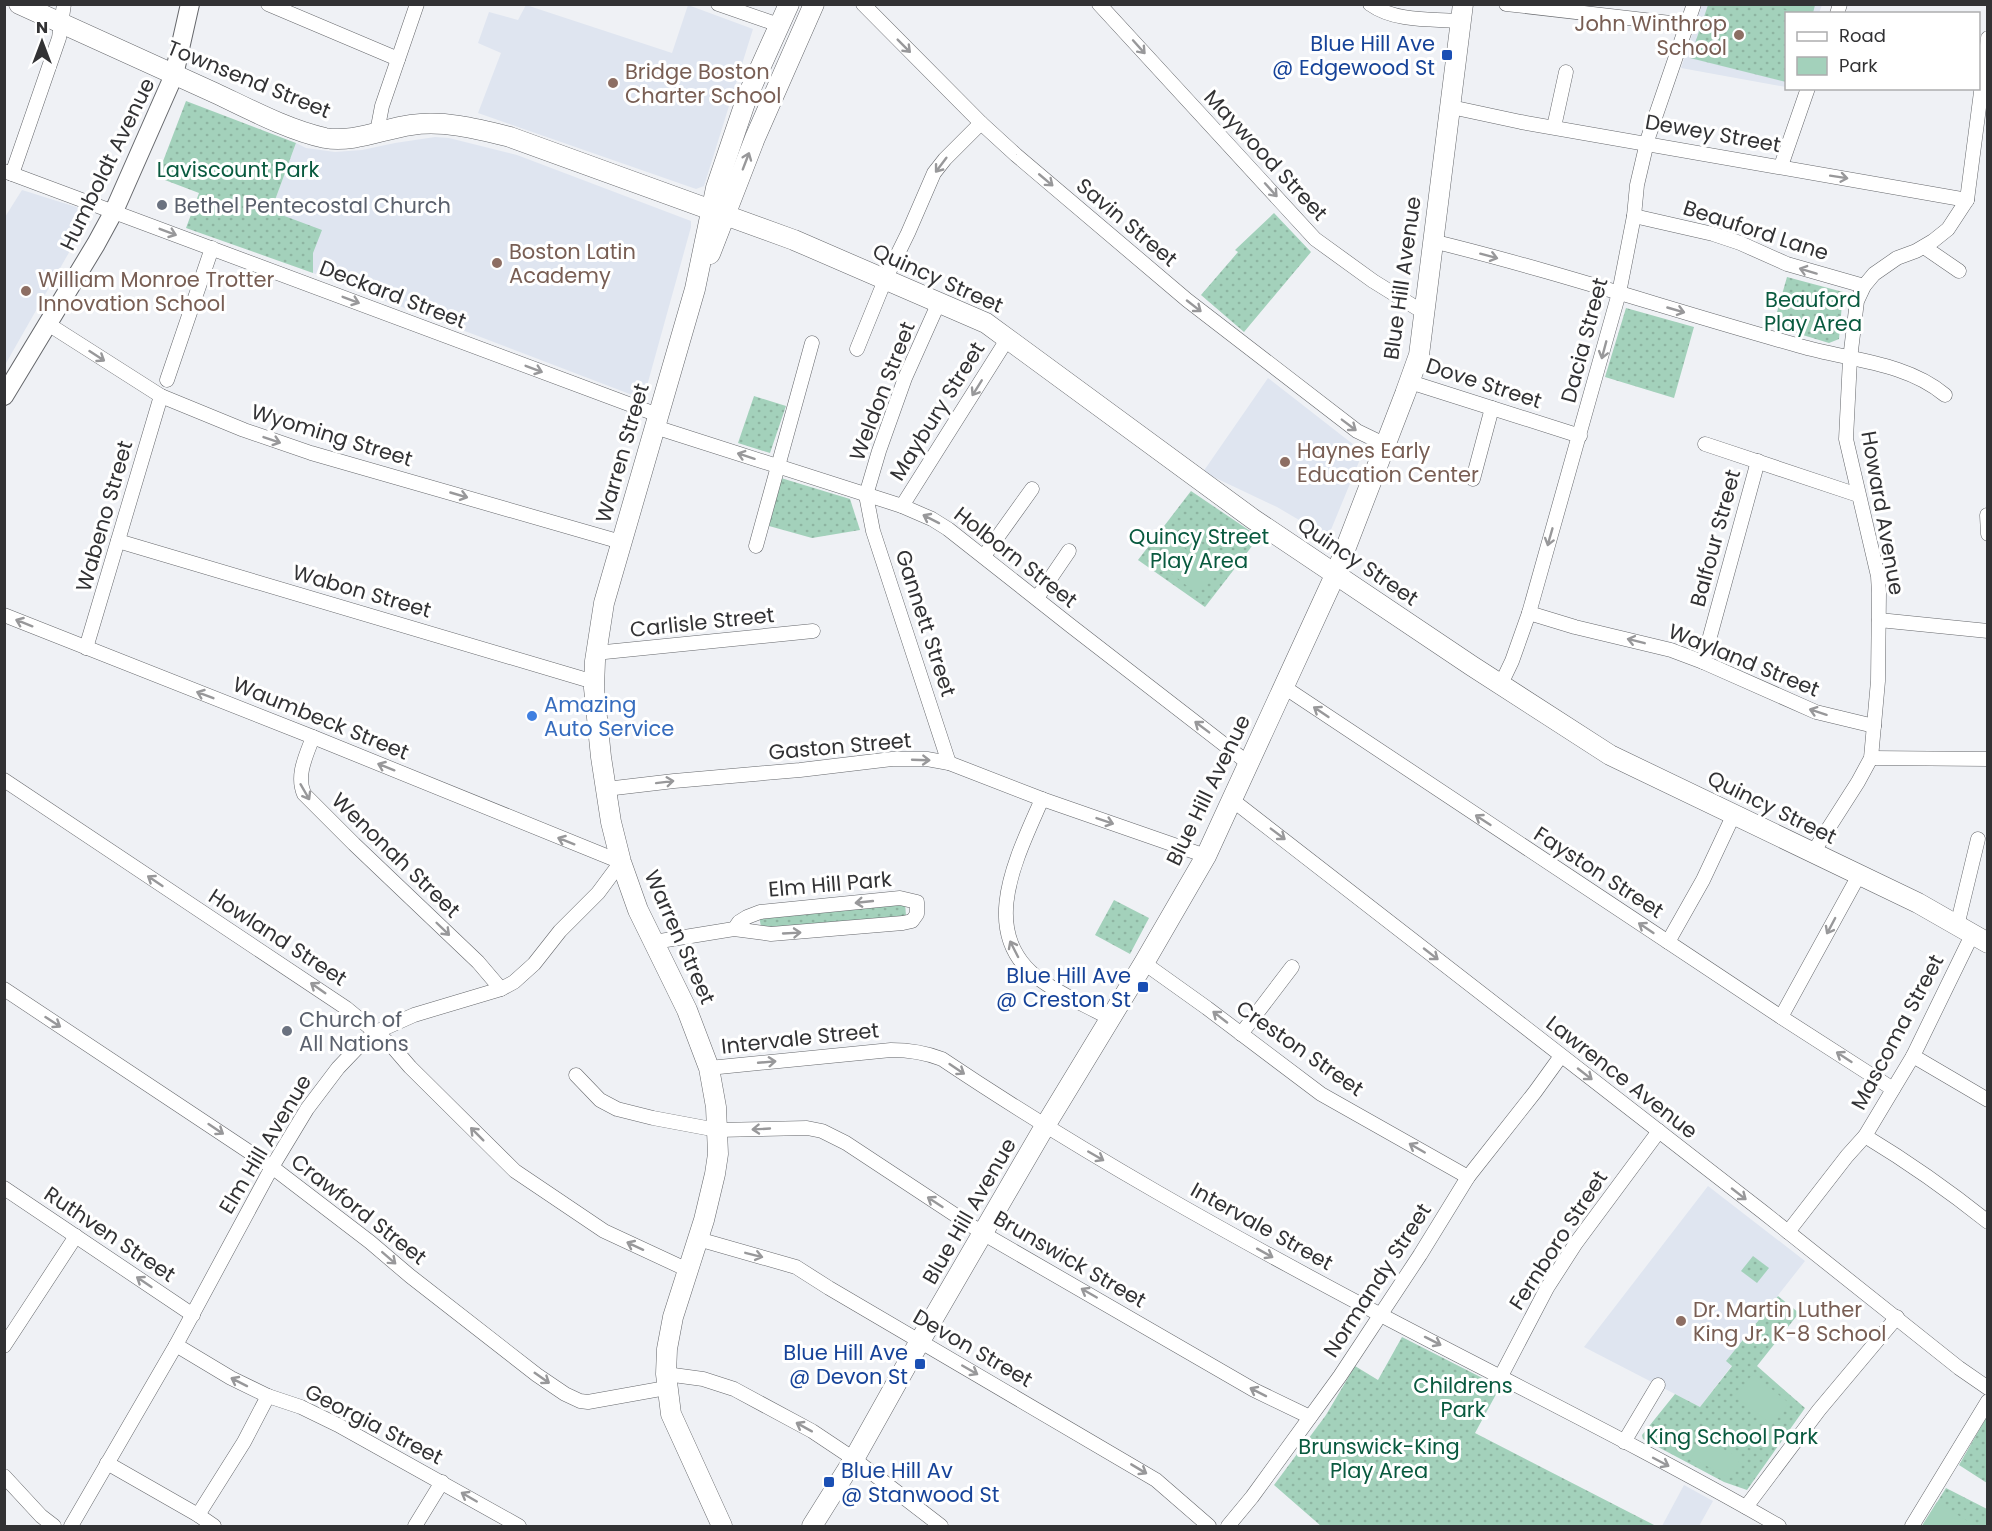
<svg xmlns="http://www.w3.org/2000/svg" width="1992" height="1531" font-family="Poppins,sans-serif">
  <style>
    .built { fill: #dfe5f0 }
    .green { fill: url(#green-dots) }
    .pitch { fill: #a3d1bb }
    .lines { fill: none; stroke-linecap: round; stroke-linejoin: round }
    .minor-casing { stroke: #65676b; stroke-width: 15 }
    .tertiary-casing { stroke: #65676b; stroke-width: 20 }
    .secondary-casing { stroke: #65676b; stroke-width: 21 }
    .minor { stroke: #fff; stroke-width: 14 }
    .tertiary { stroke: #fff; stroke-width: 18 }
    .secondary { stroke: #fff; stroke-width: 20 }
    .oneway { stroke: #98989a }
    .education-dot { fill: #8d6e63; stroke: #fff; stroke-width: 2 }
    .transit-dot { fill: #1a4fb4; stroke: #fff; stroke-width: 2 }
    .worship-dot { fill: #6b7280; stroke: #fff; stroke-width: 2 }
    .shop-dot { fill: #3f7fe0; stroke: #fff; stroke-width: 2 }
    .labels { text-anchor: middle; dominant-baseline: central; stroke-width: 6; stroke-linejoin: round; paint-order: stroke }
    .education-label { font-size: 21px; fill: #785e54; stroke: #fff; text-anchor: start }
    .transit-label { font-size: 21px; fill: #164399; stroke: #fff; text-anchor: end }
    .street-label { font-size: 21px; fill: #323234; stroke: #fff }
    .park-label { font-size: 21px; fill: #095a3f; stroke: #fff }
    .worship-label { font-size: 21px; fill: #5b616d; stroke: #fff; text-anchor: start }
    .shop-label { font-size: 21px; fill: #366cbe; stroke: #fff; text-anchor: start }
  </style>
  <defs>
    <pattern id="green-dots" width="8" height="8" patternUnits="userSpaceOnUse" patternTransform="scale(1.5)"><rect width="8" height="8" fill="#a3d1bb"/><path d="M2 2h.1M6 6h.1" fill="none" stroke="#8db4a1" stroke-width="1.8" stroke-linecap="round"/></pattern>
  </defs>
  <rect width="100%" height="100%" fill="#eff1f5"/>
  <g class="built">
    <path d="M526,5L672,53L688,5L753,29L704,186L696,189L478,113L501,53L478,43L489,12L518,20Z"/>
    <path d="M1702,5H1822L1819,13L1786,14V87L1681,68Z"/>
    <path d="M435,137L449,138L517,155L691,221V227L645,393L635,396L313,273V253L271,211L296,143L306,148L335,152L362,150L395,143Z"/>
    <path d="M22,190L92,212L5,365V217Z"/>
    <path d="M1268,378L1363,452L1328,537L1277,507L1203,472Z"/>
    <path d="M1708,1186L1805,1261L1727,1360L1732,1365L1700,1407L1584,1347Z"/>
    <path d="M1684,1485L1713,1501L1699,1526H1662Z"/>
  </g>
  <g class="green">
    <path d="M1708,5H1815L1813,13L1786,14V82L1690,58Z"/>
    <path d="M186,101L296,143L271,211L322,230L313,253V273L186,228L199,193L157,177Z"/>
    <path d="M1274,213L1311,252L1244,332L1201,295L1238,252L1235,250Z"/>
    <path d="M1787,277L1843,292L1839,339L1829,343L1773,326Z"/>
    <path d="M1626,308L1694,327L1674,398L1605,377Z"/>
    <path d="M754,396L786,406L770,453L738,443Z"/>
    <path d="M781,478L850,499L860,530L812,538L769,526Z"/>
    <path d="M1191,491L1259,537L1205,607L1138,560Z"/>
    <path d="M1114,900L1149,918L1130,954L1095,935Z"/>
    <path d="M905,902L906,916L761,928L759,914Z"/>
    <path d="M1753,1256L1769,1268L1757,1283L1741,1271Z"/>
    <path d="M1778,1296L1799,1313L1757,1366L1805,1408L1747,1490L1724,1482L1643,1439L1642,1435L1675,1394L1700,1407L1732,1366L1726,1361Z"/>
    <path d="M1402,1337L1500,1387L1475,1433L1656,1526H1321L1274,1485L1326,1415L1355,1366L1378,1380Z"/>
    <path d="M1987,1416V1483L1959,1465Z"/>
    <path d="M1946,1488L1987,1509V1526H1922Z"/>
  </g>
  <g class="pitch">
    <path d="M1784,5V4L1813,5L1810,14L1801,13L1783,8Z"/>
    <path d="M1173,539L1214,572L1196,593L1156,561Z"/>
    <path d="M1753,1374L1789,1403L1772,1425L1735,1396Z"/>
    <path d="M1701,1438L1741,1458L1730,1478L1691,1458Z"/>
    <path d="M1937,1502L1969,1522L1966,1526H1922Z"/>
  </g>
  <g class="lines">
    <defs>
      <g id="minor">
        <path d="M268,4L398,59"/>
        <path d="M718,4L779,25"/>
        <path d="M863,4L981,123L1016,155L1187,300L1357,431L1386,445"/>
        <path d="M1099,4L1315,239L1373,281L1423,312"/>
        <path d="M1370,4C1395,22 1431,19 1461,21"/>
        <path d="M1506,4L1688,25"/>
        <path d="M1837,14L1840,4"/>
        <path d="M1451,107L1521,122L1967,200"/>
        <path d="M1554,127L1566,72"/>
        <path d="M377,132L382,106L417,4"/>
        <path d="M1781,166L1808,88"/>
        <path d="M4,171L658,415"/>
        <path d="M12,174L59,38L64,4"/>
        <path d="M1634,216L1713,234L1740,243L1787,264L1864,286"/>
        <path d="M1432,241C1556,271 1677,312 1800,346C1848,360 1906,362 1945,395"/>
        <path d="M1924,247L1959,271"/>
        <path d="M937,302L935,311L905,378L879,451L866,495L873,531L949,763"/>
        <path d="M48,324L161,396L244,430L311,453L621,542"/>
        <path d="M857,349L885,280L908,233L934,173L945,159L981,123"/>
        <path d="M167,380L212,248"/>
        <path d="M1410,382L1580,436"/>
        <path d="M655,427L902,506L932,519L948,529L1071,626L1248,763"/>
        <path d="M1705,444L1858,495"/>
        <path d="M1473,479L1492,408"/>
        <path d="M902,506L1008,338"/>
        <path d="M1987,515L1988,534"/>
        <path d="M118,541L594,682"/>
        <path d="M756,546L812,343"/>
        <path d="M984,556L1032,489"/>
        <path d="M1037,598L1069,551"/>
        <path d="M1529,613L1575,627L1671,650L1703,662L1816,712L1874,726"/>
        <path d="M4,615L313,737L621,862L598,893L560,931L534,964L514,982L501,989L414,1015L376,1032L359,1046L338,1068L307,1109L272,1167L176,1345L71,1526"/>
        <path d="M1879,620L1988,631"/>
        <path d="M86,648L161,396"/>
        <path d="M595,653L813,631"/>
        <path d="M1703,662L1758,461"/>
        <path d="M1501,684L1512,661L1529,613L1619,293L1634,216L1637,185L1648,138L1694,4"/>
        <path d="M1284,687L1781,1017L1893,1089"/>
        <path d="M313,737C306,756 296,775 304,794L354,844L478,962L501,989"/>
        <path d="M1871,758L1988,759"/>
        <path d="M4,780L346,1008L391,1045L410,1067L515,1171L604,1231L688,1270"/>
        <path d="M606,789L674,781L800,770L892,759H927L949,763L1042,799L1206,856"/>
        <path d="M1042,799C1017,857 975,935 1042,981C1063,996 1088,1006 1111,1019"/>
        <path d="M1231,799L1763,1212L1959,1368L1988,1388"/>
        <path d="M1812,854L1858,782L1871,758L1878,681L1879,593L1878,576L1846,439L1850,359L1857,301L1864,286L1874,274L1897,258L1916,251L1933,241L1948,229L1967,200L1988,38"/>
        <path d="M1957,926L1978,839"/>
        <path d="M654,942L734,929L771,934L903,923L912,921L917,914V902L900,898L760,912L747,917L739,922L734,929"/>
        <path d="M1668,942L1703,880L1734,814"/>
        <path d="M1144,963L1207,1008L1321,1094L1468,1177"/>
        <path d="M4,989L272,1167L370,1242L410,1276L537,1375L565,1394L580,1401L588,1402L666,1388"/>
        <path d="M1781,1017L1859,875"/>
        <path d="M1241,1034L1292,967"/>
        <path d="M1913,1056L1988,1100"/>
        <path d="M709,1068L891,1050C910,1050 924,1052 942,1059C1082,1153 1230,1235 1379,1314C1512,1384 1649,1451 1779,1526"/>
        <path d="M576,1075L600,1100L617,1109L653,1118L717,1130L807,1128L822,1131L846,1143L984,1234L1254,1390L1310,1417"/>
        <path d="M1865,1136C1908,1162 1948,1190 1988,1222"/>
        <path d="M4,1188L193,1315"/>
        <path d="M1788,1232L1847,1156L1865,1136L1913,1056L1972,935"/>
        <path d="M698,1239L796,1267L829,1288L1156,1480L1209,1526"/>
        <path d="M176,1345L231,1378L268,1396L301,1407L338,1425L519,1526"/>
        <path d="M4,1346L76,1236"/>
        <path d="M666,1374L703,1379L734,1389L812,1431L854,1459L941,1526"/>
        <path d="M1501,1376L1547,1288L1576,1243L1659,1131"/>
        <path d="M1624,1442L1658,1385"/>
        <path d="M107,1463L198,1515L214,1526"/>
        <path d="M4,1476L41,1516L54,1526"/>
        <path d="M1746,1507L1819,1410L1897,1317"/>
        <path d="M198,1515L244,1442L268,1396"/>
        <path d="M415,1526L442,1482"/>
        <path d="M1228,1526L1252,1497L1340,1376L1420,1255L1468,1177L1535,1092L1561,1056"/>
        <path d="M1912,1526L1988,1401"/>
      </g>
      <path id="tertiary" d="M4,396L96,244L114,211L174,75L190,4"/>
      <g id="secondary">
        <path d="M19,4C85,34 150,64 215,93C249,109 288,130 325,138C353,143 383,129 411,125C444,120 478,129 510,137L794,240L986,323L1253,519L1472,666L1610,755L1918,903L1988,943"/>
        <path d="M710,254L755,138L814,4"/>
        <path d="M722,1526L671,1414L666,1374L667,1349L673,1317L704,1220L715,1174L718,1154L716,1107L709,1068L687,1010L638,910L621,862L611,822L601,757L594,688L595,661L604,603L695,289L716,188L747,97L789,4"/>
        <path d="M812,1526L854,1459L920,1341L1045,1126L1144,963L1206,856L1336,573L1405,394L1419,355L1463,4"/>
      </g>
    </defs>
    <use href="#minor" class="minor-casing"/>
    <use href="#tertiary" class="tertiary-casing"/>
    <use href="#secondary" class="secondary-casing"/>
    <use href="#minor" class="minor"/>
    <use href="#tertiary" class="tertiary"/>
    <use href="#secondary" class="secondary"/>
  </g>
  <defs><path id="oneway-shaft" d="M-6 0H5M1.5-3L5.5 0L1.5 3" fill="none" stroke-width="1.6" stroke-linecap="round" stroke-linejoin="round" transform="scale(1.5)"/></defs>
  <g class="oneway">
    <use href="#oneway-shaft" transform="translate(904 46) rotate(45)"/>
    <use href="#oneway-shaft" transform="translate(1139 47) rotate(48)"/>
    <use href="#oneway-shaft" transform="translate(746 161) rotate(-69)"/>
    <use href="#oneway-shaft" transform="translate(941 165) rotate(127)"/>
    <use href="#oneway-shaft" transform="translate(1839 177) rotate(9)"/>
    <use href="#oneway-shaft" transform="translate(1046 180) rotate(40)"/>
    <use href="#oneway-shaft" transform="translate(1271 190) rotate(48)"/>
    <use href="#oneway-shaft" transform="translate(168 232) rotate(21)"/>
    <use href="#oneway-shaft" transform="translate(1489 256) rotate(15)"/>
    <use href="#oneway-shaft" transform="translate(1808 271) rotate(-163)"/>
    <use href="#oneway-shaft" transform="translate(351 300) rotate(21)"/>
    <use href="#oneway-shaft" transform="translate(1194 306) rotate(38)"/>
    <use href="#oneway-shaft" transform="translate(1676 310) rotate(16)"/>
    <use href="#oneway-shaft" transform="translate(1604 350) rotate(105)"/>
    <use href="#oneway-shaft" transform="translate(97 356) rotate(33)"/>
    <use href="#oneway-shaft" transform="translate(534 369) rotate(21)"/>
    <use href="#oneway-shaft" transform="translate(977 388) rotate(122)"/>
    <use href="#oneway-shaft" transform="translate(1349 425) rotate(37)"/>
    <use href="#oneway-shaft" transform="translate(272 440) rotate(19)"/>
    <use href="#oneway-shaft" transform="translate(746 456) rotate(-162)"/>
    <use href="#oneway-shaft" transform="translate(459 495) rotate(16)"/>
    <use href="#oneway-shaft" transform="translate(931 519) rotate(-153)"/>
    <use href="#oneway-shaft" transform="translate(1550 537) rotate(106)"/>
    <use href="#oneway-shaft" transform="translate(24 623) rotate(-158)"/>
    <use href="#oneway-shaft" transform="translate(1636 641) rotate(-166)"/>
    <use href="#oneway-shaft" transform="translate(205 695) rotate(-159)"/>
    <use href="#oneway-shaft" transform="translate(1321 712) rotate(-146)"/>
    <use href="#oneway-shaft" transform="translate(1818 712) rotate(-162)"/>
    <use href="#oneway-shaft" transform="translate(1202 727) rotate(-143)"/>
    <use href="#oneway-shaft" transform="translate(921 760) rotate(2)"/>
    <use href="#oneway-shaft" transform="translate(386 767) rotate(-158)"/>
    <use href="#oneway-shaft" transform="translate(665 782) rotate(-7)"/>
    <use href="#oneway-shaft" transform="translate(305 792) rotate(60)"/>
    <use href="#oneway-shaft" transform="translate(1483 820) rotate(-147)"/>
    <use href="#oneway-shaft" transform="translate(1105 821) rotate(19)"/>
    <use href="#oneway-shaft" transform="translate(1278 834) rotate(37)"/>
    <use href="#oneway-shaft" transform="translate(566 841) rotate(-158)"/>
    <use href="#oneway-shaft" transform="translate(155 881) rotate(-146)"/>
    <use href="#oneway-shaft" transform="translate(864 902) rotate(174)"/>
    <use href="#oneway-shaft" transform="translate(1831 926) rotate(118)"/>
    <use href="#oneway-shaft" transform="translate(1646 928) rotate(-146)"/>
    <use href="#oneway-shaft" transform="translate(443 929) rotate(44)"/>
    <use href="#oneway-shaft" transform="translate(792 933) rotate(-3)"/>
    <use href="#oneway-shaft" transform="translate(1014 949) rotate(-117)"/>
    <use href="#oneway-shaft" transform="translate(1431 954) rotate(38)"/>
    <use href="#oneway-shaft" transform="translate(318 988) rotate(-145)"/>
    <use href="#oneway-shaft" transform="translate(1220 1017) rotate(-142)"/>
    <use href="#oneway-shaft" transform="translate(53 1022) rotate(33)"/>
    <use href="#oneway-shaft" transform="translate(1844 1057) rotate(-147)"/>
    <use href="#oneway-shaft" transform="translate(767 1062) rotate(-5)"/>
    <use href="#oneway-shaft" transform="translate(957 1069) rotate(34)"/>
    <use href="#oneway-shaft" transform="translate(1585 1074) rotate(38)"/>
    <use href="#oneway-shaft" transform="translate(216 1129) rotate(34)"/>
    <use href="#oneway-shaft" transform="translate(761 1129) rotate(177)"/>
    <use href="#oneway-shaft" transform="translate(477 1134) rotate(-135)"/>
    <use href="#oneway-shaft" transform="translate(1417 1148) rotate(-150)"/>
    <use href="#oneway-shaft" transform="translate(1096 1156) rotate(30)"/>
    <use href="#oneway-shaft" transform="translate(1739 1194) rotate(38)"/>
    <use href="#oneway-shaft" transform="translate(935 1202) rotate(-147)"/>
    <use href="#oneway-shaft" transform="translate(635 1246) rotate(-155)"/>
    <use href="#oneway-shaft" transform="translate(1265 1253) rotate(29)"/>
    <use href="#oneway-shaft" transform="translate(754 1255) rotate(14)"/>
    <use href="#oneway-shaft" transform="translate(389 1258) rotate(41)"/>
    <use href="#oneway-shaft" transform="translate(144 1282) rotate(-146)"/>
    <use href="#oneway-shaft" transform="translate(1089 1293) rotate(-150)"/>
    <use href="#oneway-shaft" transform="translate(1433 1341) rotate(27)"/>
    <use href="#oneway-shaft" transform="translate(970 1370) rotate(30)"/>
    <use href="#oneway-shaft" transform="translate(542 1378) rotate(35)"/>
    <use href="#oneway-shaft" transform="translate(239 1382) rotate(-153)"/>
    <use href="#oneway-shaft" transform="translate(1258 1392) rotate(-153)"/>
    <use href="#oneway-shaft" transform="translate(804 1427) rotate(-151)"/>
    <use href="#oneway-shaft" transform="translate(1661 1462) rotate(28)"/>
    <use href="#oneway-shaft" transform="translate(1139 1469) rotate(31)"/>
    <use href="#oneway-shaft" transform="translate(469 1497) rotate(-150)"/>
  </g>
  <g class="education-dot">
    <circle cx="1739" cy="35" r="6"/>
    <circle cx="613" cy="83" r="6"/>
    <circle cx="497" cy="263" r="6"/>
    <circle cx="26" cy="291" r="6"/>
    <circle cx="1285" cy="462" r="6"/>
    <circle cx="1681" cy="1321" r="6"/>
  </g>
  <g class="transit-dot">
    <rect x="1441" y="49" width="12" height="12" rx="3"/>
    <rect x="1137" y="981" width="12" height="12" rx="3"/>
    <rect x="914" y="1358" width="12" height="12" rx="3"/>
    <rect x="823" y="1476" width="12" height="12" rx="3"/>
  </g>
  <g class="worship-dot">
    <circle cx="162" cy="205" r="6"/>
    <circle cx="287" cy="1031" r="6"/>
  </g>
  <circle class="shop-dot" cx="532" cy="716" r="6"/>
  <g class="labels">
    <g class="education-label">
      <text x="1727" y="23" text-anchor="end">John Winthrop<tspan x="1727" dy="24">School</tspan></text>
      <text x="625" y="71">Bridge Boston<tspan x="625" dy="24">Charter School</tspan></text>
      <text x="509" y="251">Boston Latin<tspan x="509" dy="24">Academy</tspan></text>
      <text x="38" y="279">William Monroe Trotter<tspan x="38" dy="24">Innovation School</tspan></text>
      <text x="1297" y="450">Haynes Early<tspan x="1297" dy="24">Education Center</tspan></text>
      <text x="1693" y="1309">Dr. Martin Luther<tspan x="1693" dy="24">King Jr. K-8 School</tspan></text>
    </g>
    <g class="transit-label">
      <text x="1435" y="43">Blue Hill Ave<tspan x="1435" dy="24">@ Edgewood St</tspan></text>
      <text x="1131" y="975">Blue Hill Ave<tspan x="1131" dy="24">@ Creston St</tspan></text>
      <text x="908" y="1352">Blue Hill Ave<tspan x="908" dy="24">@ Devon St</tspan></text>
      <text x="841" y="1470" text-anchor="start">Blue Hill Av<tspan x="841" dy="24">@ Stanwood St</tspan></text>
    </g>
    <g class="street-label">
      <text transform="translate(249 79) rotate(22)">Townsend Street</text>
      <text transform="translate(1713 133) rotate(10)">Dewey Street</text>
      <text transform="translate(1266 155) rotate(47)">Maywood Street</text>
      <text transform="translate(107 164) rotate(-64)">Humboldt Avenue</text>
      <text transform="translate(1127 222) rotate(40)">Savin Street</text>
      <text transform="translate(1756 230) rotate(18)">Beauford Lane</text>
      <text transform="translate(938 278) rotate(24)">Quincy Street</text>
      <text transform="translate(1402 278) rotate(-82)">Blue Hill Avenue</text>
      <text transform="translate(393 294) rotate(21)">Deckard Street</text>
      <text transform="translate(1584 340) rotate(-75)">Dacia Street</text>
      <text transform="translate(1484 383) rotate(18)">Dove Street</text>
      <text transform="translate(882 391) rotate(-69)">Weldon Street</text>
      <text transform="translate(937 411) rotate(-58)">Maybury Street</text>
      <text transform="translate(332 435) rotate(17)">Wyoming Street</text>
      <text transform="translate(622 453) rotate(-74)">Warren Street</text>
      <text transform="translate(1883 513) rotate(80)">Howard Avenue</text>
      <text transform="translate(104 516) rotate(-74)">Wabeno Street</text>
      <text transform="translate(1715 538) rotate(-75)">Balfour Street</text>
      <text transform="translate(1016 557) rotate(38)">Holborn Street</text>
      <text transform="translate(1358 561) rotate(34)">Quincy Street</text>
      <text transform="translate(362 591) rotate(16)">Wabon Street</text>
      <text transform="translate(702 622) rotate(-6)">Carlisle Street</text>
      <text transform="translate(926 623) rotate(72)">Gannett Street</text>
      <text transform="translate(1744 660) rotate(22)">Wayland Street</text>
      <text transform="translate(321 718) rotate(22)">Waumbeck Street</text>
      <text transform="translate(840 746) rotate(-5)">Gaston Street</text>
      <text transform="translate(1208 790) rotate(-64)">Blue Hill Avenue</text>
      <text transform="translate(1772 807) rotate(26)">Quincy Street</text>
      <text transform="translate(396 855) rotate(44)">Wenonah Street</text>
      <text transform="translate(1599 872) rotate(33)">Fayston Street</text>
      <text transform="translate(830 884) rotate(-5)">Elm Hill Park</text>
      <text transform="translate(278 937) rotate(33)">Howland Street</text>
      <text transform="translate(680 937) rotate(66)">Warren Street</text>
      <text transform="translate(1897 1032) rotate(-62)">Mascoma Street</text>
      <text transform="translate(800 1038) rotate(-6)">Intervale Street</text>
      <text transform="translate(1300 1048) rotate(35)">Creston Street</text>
      <text transform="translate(1622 1077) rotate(38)">Lawrence Avenue</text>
      <text transform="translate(265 1144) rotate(-59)">Elm Hill Avenue</text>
      <text transform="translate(359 1209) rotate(38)">Crawford Street</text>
      <text transform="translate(969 1211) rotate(-60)">Blue Hill Avenue</text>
      <text transform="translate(1262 1226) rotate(29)">Intervale Street</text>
      <text transform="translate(110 1234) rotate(34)">Ruthven Street</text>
      <text transform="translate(1558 1240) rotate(-57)">Fernboro Street</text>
      <text transform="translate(1070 1259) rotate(30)">Brunswick Street</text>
      <text transform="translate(1377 1280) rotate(-57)">Normandy Street</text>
      <text transform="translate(973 1348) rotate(30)">Devon Street</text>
      <text transform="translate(374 1424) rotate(27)">Georgia Street</text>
    </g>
    <g class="park-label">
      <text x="238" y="169">Laviscount Park</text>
      <text x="1813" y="299">Beauford<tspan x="1813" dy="24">Play Area</tspan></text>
      <text x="1199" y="536">Quincy Street<tspan x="1199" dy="24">Play Area</tspan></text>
      <text x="1463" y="1385">Childrens<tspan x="1463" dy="24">Park</tspan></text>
      <text x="1732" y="1436">King School Park</text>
      <text x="1379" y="1446">Brunswick-King<tspan x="1379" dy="24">Play Area</tspan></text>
    </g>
    <g class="worship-label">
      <text x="174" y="205">Bethel Pentecostal Church</text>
      <text x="299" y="1019">Church of<tspan x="299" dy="24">All Nations</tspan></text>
    </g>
    <g class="shop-label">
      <text x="544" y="704">Amazing<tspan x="544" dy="24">Auto Service</tspan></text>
    </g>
  </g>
  <rect width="1992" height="1531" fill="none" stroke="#323234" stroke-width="12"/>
  <rect x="1785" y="12" width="195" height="78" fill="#ffffff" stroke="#adadae" stroke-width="1.5"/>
  <rect x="1797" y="32" width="30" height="9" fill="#ffffff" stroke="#adadae" stroke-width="1.5"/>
  <text x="1839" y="42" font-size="18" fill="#323234">Road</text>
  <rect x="1797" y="57" width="30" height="18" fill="#a3d1bb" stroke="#adadae" stroke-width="1.5"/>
  <text x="1839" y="72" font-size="18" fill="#323234">Park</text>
  <g transform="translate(42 42)" stroke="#ffffff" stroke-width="4.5" paint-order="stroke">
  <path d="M0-4.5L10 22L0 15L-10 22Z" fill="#323234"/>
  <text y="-9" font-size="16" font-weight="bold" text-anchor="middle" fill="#323234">N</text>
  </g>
</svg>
